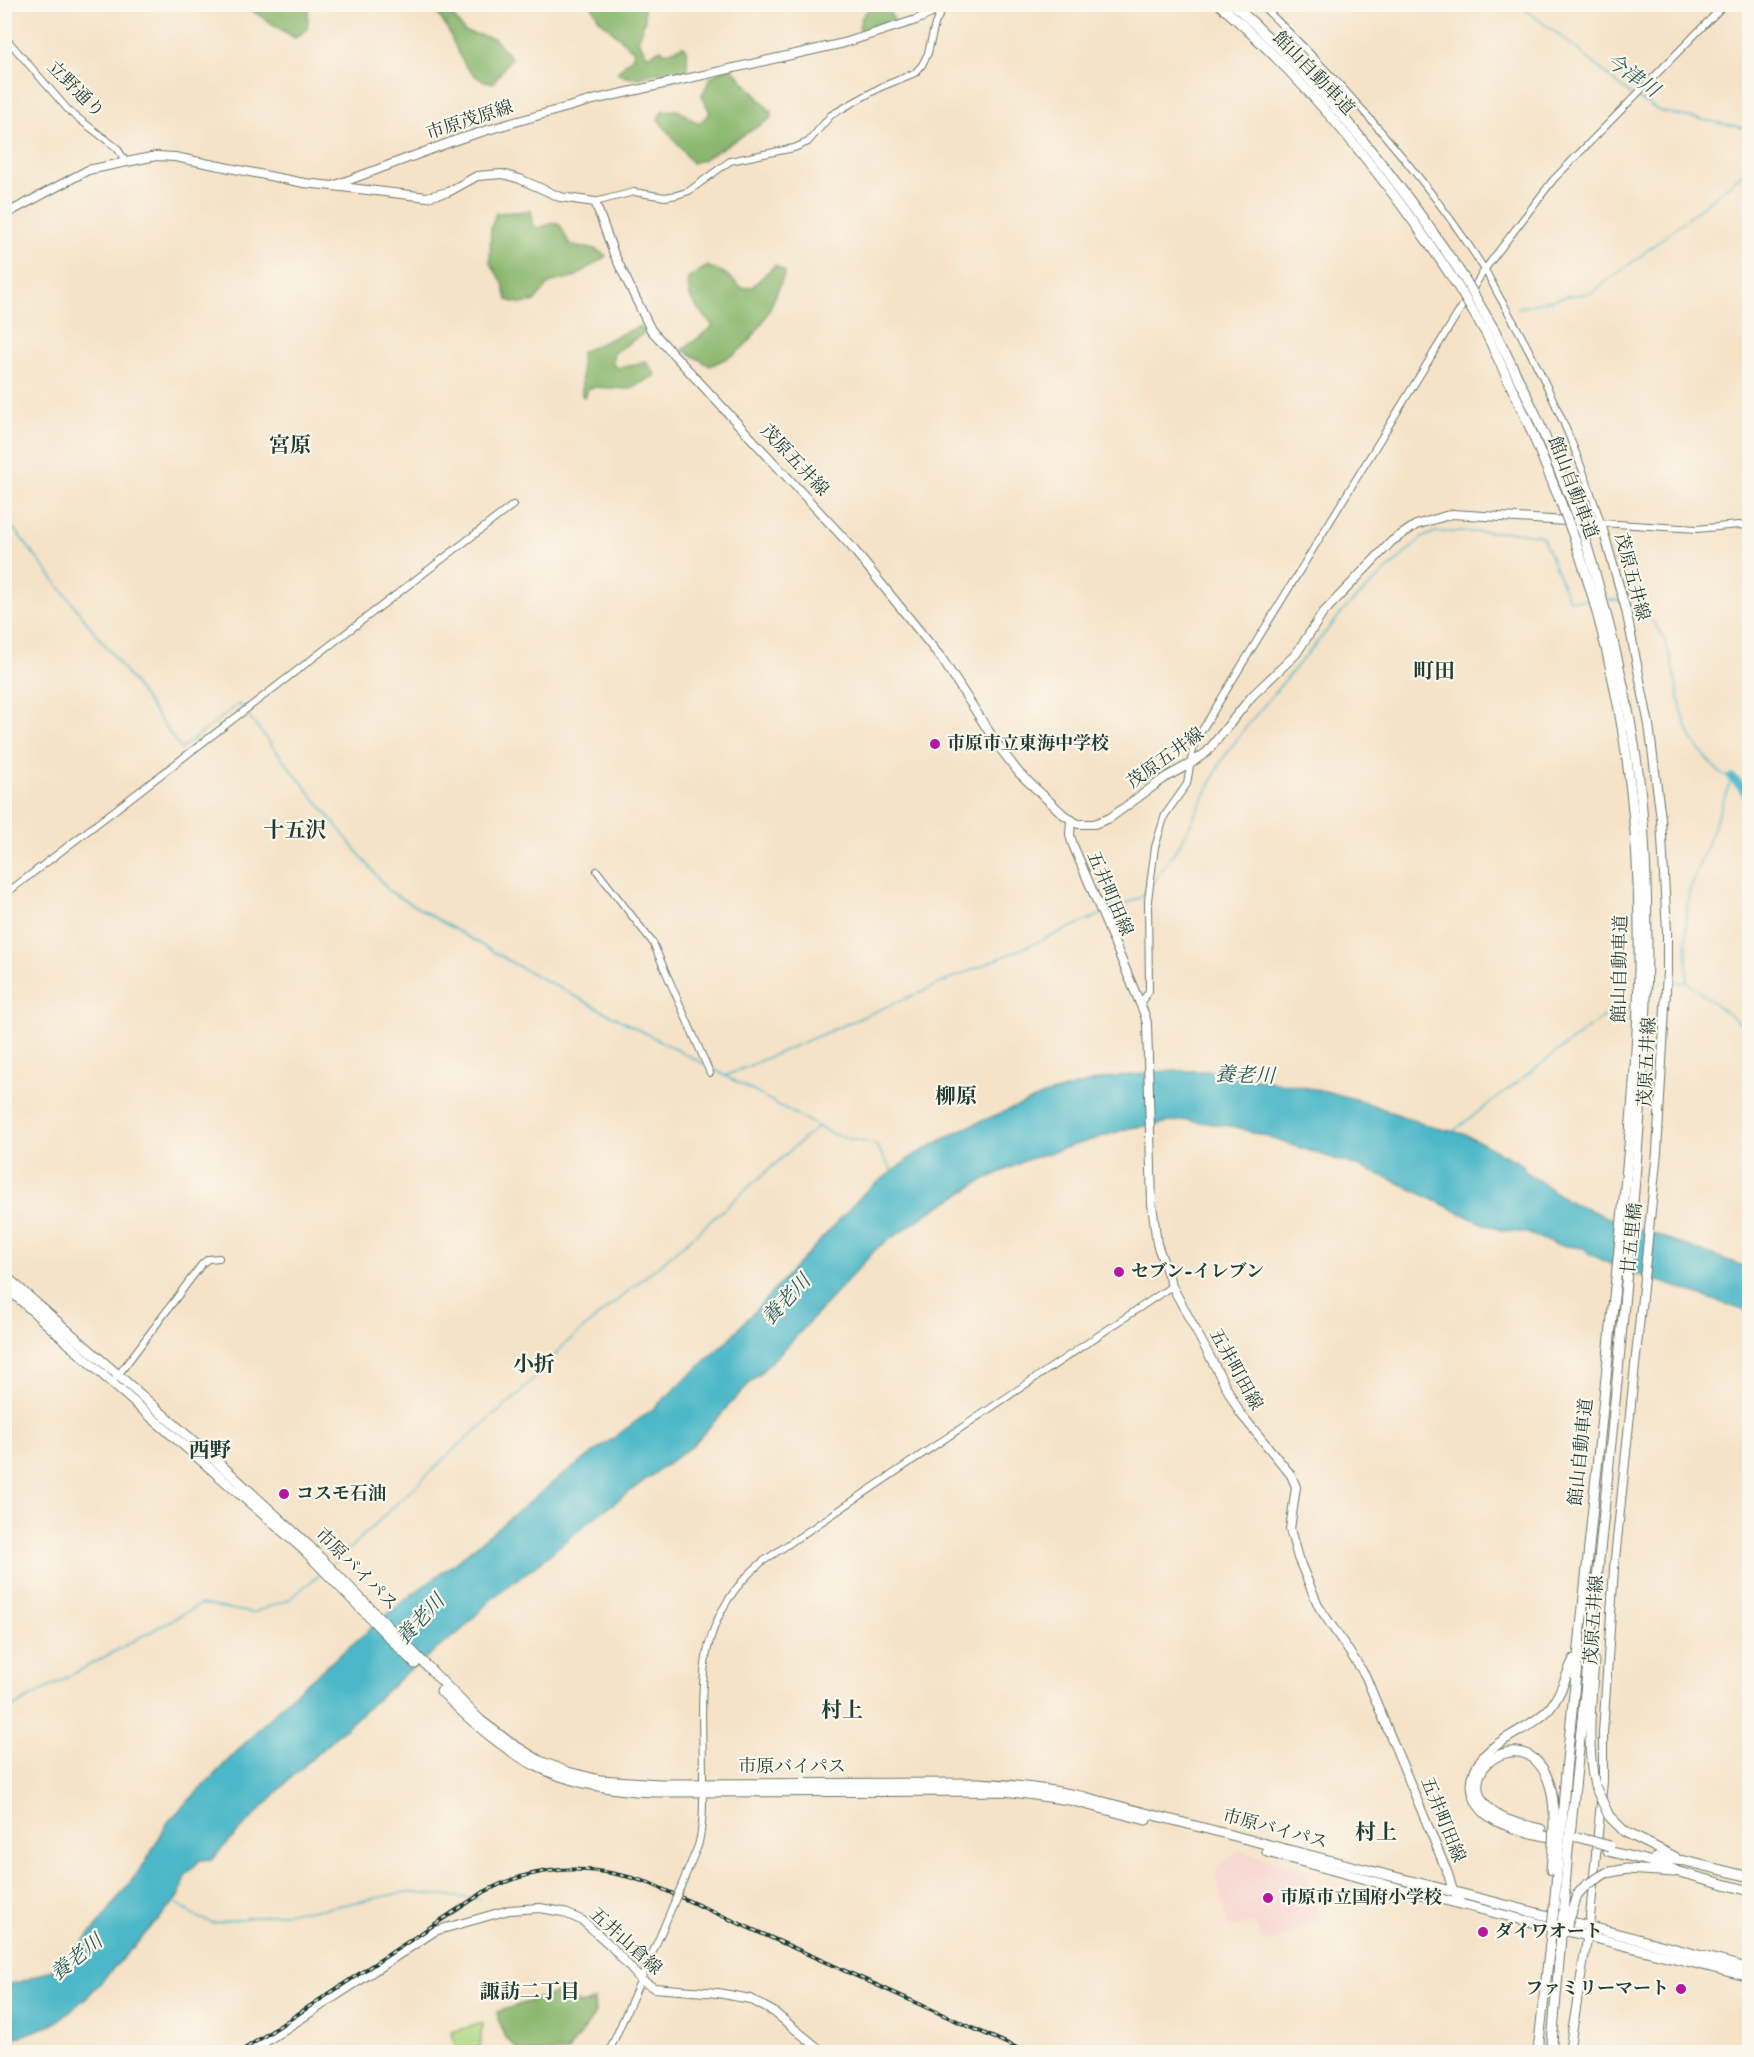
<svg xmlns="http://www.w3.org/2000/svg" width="1754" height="2057" font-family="'IM FELL English','Noto Serif JP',serif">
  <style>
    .built { fill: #f7d0cc }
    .green { fill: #afd782; stroke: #678a5b; stroke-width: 1.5 }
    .forest { fill: #8bb870; stroke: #557a52; stroke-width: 1.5 }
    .water { fill: #4cb7c8; stroke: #367a7e; stroke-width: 1.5 }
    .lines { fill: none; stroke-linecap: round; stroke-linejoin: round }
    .stream { stroke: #4cb7c8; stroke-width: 1.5 }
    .river { stroke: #4cb7c8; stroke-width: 9 }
    .minor-casing { stroke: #6a7767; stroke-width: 8 }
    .major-casing { stroke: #6a7767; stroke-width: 10 }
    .highway-casing { stroke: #6a7767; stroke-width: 11 }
    .minor { stroke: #fff; stroke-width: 6 }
    .major { stroke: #fff; stroke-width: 8 }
    .highway { stroke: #fff; stroke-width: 9 }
    .rail-casing { stroke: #1f3d34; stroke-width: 4 }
    .rail { stroke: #fbf7ec; stroke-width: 1.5; stroke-dasharray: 4.5; stroke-linecap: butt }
    .minor-bridge-casing { stroke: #6a7767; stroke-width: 8; stroke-linecap: butt }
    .highway-bridge-casing { stroke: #6a7767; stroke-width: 11; stroke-linecap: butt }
    .minor-bridge { stroke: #fff; stroke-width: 6 }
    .highway-bridge { stroke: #fff; stroke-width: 9 }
    .poi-dot { fill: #b5179e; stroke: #fbf7ec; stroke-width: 2 }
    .labels { text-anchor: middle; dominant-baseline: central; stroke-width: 4.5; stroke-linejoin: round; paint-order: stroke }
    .street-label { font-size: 18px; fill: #1f3d34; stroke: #fbf7ec }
    .poi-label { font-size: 18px; font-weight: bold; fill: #1f3d34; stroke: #fbf7ec; text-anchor: start }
    .water-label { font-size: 20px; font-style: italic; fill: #2a5c59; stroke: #fbf7ec }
    .neighbourhood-label { font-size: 20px; font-weight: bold; fill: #1f3d34; stroke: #fbf7ec }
    .quarter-label { font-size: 21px; font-weight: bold; fill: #1f3d34; stroke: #fbf7ec }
  </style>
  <rect width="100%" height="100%" fill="#fbf7ec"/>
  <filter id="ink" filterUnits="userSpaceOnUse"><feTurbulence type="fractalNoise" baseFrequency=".0167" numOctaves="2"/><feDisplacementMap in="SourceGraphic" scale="12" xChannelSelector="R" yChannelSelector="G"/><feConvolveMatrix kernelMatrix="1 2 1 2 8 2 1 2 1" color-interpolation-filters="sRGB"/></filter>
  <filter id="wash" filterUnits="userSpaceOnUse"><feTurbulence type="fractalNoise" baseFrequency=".008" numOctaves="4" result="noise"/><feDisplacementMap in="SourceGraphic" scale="24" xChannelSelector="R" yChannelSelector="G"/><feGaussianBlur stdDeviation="1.35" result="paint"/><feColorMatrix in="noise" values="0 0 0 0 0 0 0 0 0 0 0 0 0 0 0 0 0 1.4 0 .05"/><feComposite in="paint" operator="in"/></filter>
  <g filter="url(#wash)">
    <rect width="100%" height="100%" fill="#f5e2c7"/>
    <path class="built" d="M1240,1850L1306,1872L1321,1922L1269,1943L1261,1939L1257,1927L1250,1923L1228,1928L1216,1873L1218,1866Z"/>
    <path class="green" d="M482,2023L480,2052H456L452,2032Z"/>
    <g class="forest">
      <path d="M594,4L643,5L645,19L638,41L648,56L661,49L665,53L684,46L687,53V72L681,77L666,81L665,73L662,71C643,76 636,83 617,73L633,56L634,51L599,19L592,6Z"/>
      <path d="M878,4L881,5L889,11L894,20L887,25L859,29C860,16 866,10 878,4Z"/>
      <path d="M243,5H309L307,29L295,38Z"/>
      <path d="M430,5H464L452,15L465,32L494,38L511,58L493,83C467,80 458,53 449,32C444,22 437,13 430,5Z"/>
      <path d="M730,66L771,112L770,119L702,160L692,163L658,119L662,111L678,110L699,124L710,113L702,95L711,77Z"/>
      <path d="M531,211L534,226L538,228L554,223L560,225L570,245L595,249L606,256L573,278L555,281L548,285L535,301L522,304L507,300L503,283L490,263L491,228L496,213Z"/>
      <path d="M775,265L785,272C774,300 763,330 740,350C732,357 719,361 710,366L683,350L713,326C699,309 687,302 688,279L707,266L724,273L742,288L752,287Z"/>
      <path d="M640,326L645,332L613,354V364L618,368L646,362L656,375L630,389L593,387L588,389L585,397L582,396L581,352Z"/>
      <path d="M556,1993L583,2005L594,2000L595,2015L567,2052H521L504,2036L497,2012Z"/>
    </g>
    <path class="water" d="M1166,1071H1213L1325,1091L1362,1101L1431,1127L1465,1134L1523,1165L1525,1171L1568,1201L1614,1220L1749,1268V1312L1614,1266L1590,1254L1584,1248L1557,1245L1527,1233L1501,1230L1477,1221L1391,1179L1357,1166L1236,1127L1186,1120L1130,1128L1026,1160L980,1182L930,1212L877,1248L791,1342L742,1391L693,1445L587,1523L537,1565L492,1598L463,1629L406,1673L332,1740L292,1777L212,1859L200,1860L185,1876L179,1897L88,1996L54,2024L5,2042L4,1985L20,1982L57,1968L93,1931L145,1863L168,1822L289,1698L402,1602L456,1562L556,1480L653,1409L726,1342L865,1192L913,1156L961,1130L1044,1095L1106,1078Z"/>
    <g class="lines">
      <g class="stream">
        <path d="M1518,4L1576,48L1632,96"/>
        <path d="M1637,98L1662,112L1750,129"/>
        <path d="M1518,308L1568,296L1591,293L1638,258L1750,168"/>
        <path d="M4,516L119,663L181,749L239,704L242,708"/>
        <path d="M1607,600H1621"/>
        <path d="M1628,603C1679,627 1670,681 1687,728C1691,739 1699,750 1707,759C1715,768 1720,775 1732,778L1690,889C1683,919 1688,951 1687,982"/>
        <path d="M245,712L389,891L516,965L704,1064"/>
        <path d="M1153,881L1182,841L1222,760L1249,723L1346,608L1422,538L1435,532H1513L1538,535L1543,538L1569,600H1591"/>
        <path d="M1104,913L1141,897L1146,890"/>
        <path d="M1669,982H1687L1750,1031"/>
        <path d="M1651,990L1664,981"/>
        <path d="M711,1068L832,1134L876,1145L892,1171"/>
        <path d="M725,1076L1100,915"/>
        <path d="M1452,1132L1609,1012L1624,1011L1635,1002"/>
        <path d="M333,1564L458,1446L519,1394L564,1345L682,1246L817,1127"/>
        <path d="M4,1712L201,1604L252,1613L288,1600L320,1574"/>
        <path d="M175,1902L199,1918L213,1923L273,1914L323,1909L405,1892L480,1899"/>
      </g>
      <path class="river" d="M1732,778L1742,787L1750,800"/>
    </g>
  </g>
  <g filter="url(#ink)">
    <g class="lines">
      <defs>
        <g id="minor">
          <path d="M1260,4C1288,30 1314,58 1340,85C1392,142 1442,202 1483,267C1491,279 1496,292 1503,303C1543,372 1577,448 1601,523L1697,529L1738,525L1750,526"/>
          <path d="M4,36L70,112L117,148L126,162"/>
          <path d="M595,202L634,192L665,197L677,195L689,191L730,161L794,148L808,142L831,115L881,87L915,73L922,65L928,53L935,24L943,8"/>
          <path d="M597,871L653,943L710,1073"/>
          <path d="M4,895L513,505"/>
          <path d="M1140,1004L1149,991L1148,900L1155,847L1165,815L1187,784L1194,743L1485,269L1553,180L1725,4"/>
          <path d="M116,1378L202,1264L208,1259L219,1258"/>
          <path d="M698,1846C704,1823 703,1801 703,1778C703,1694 690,1622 762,1562L1172,1286"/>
          <path d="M609,2052L662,1931"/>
        </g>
        <g id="major">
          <path d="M333,186L427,197L448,192L477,176L502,174L520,179L560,197L595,202L614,254L651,330L850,545L942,659L999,747L1019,773L1064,815L1078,824H1094L1110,818L1166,777L1190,764L1207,752L1252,696L1296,654L1323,613L1392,541L1416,525L1452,514L1601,523L1626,610L1649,725L1661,819L1667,932V972L1657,1152L1614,1569L1603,1733V1781L1589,1927L1569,2052"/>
          <path d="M4,215L88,170L156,156L175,157L304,183L333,186L459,139L501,126L593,100L844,43L916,20L951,4"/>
          <path d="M1071,821L1070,835L1073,845L1144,1013L1147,1023L1152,1204L1157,1244L1172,1286L1240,1413L1291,1475L1296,1487L1290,1529L1298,1558L1319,1607L1365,1675L1448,1874L1453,1891L1460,1902"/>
          <path d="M250,2052L435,1931L509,1910L540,1908L563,1912L583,1921L610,1945L641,1980L654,1988L718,1993L750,1999L774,2012L823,2052"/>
        </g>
        <g id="highway">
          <path d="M1219,4C1313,86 1389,181 1457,285"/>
          <path d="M1233,4C1323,85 1398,178 1464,278"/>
          <path d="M1495,331L1535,413L1572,502"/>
          <path d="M1487,335L1526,418L1561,503"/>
          <path d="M4,1275L233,1476L308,1545L480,1720L509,1742L540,1761L568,1772L600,1780L659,1784L979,1783C1015,1785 1050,1789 1085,1797C1306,1856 1529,1909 1750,1969"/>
          <path d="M4,1285L112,1383L303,1549L415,1664"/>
          <path d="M1594,1661C1591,1702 1586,1745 1595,1786"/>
          <path d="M441,1691C509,1760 557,1789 656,1792L1005,1791L1069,1800L1146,1820"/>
          <path d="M1609,1816L1625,1832L1675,1857"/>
          <path d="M1562,1825C1565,1769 1572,1713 1578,1657C1590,1533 1603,1410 1615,1287C1631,1136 1647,984 1635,832C1627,732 1607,635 1575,540"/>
          <path d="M1571,1826C1589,1648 1610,1471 1625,1293C1640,1128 1656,963 1641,797C1632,708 1610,621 1584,536"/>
          <path d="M1541,1829C1525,1825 1506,1822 1493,1812C1436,1768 1557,1696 1554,1825"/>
          <path d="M1549,1837C1520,1830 1474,1824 1472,1785C1472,1770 1482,1756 1494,1747C1511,1733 1535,1725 1550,1708C1562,1693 1566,1675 1574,1659"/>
          <path d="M1608,1851L1661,1864L1679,1872L1750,1891"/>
          <path d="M1267,1852L1405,1890L1750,1977"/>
          <path d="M1656,1858L1685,1861L1750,1877"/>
          <path d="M1551,1870L1553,1845"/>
          <path d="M1606,1873L1627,1869L1674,1872"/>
          <path d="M1554,1908L1559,1849"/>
          <path d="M1563,1914L1568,1850"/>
          <path d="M1571,1914L1577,1895L1586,1885"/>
          <path d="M1538,2052L1539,2042"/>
          <path d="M1551,2052L1552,2043"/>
        </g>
      </defs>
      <use href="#minor" class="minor-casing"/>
      <use href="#major" class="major-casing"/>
      <use href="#highway" class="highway-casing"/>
      <use href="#minor" class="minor"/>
      <use href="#major" class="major"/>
      <use href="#highway" class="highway"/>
      <defs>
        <path id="rail" d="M240,2052L484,1892C536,1864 593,1864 649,1883L1026,2052"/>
      </defs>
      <use href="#rail" class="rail-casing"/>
      <use href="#rail" class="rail"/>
      <defs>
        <path id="minor-bridge" d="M662,1931L698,1846"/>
        <g id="highway-bridge">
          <path d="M1464,278L1495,331"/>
          <path d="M1457,285L1487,335"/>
          <path d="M1572,502L1584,536"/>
          <path d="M1561,503L1575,540"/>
          <path d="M1595,1786L1609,1816"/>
          <path d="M1577,1837L1610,1846"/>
          <path d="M1553,1845L1554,1825"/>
          <path d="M1559,1849L1562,1825"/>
          <path d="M1568,1850L1571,1826"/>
          <path d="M1586,1885L1606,1873"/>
          <path d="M1565,1932L1571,1914"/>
          <path d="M1539,2042L1554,1908"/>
          <path d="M1552,2043L1563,1914"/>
        </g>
      </defs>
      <use href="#minor-bridge" class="minor-bridge-casing"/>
      <use href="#highway-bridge" class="highway-bridge-casing"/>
      <use href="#minor-bridge" class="minor-bridge"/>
      <use href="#highway-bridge" class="highway-bridge"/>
    </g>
  </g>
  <g class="poi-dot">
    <circle cx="935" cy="744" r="6"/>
    <circle cx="1119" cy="1272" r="6"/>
    <circle cx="284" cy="1494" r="6"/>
    <circle cx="1268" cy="1898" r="6"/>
    <circle cx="1483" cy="1932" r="6"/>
    <circle cx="1681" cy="1989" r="6"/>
  </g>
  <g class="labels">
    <g class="street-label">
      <text transform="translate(1313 74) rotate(46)">館山自動車道</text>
      <text transform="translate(75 90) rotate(45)">立野通り</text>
      <text transform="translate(470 121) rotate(-18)">市原茂原線</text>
      <text transform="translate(794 461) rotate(47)">茂原五井線</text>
      <text transform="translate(1572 488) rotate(69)">館山自動車道</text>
      <text transform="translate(1631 577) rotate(75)">茂原五井線</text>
      <text transform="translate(1166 759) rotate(-36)">茂原五井線</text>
      <text transform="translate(1109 894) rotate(67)">五井町田線</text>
      <text transform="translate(1621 969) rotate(-89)">館山自動車道</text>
      <text transform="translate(1648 1062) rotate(-87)">茂原五井線</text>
      <text transform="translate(1633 1239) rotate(-84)">廿五里橋</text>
      <text transform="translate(1235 1370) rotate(61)">五井町田線</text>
      <text transform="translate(1582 1452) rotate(-84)">館山自動車道</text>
      <text transform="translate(356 1570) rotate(45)">市原バイパス</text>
      <text transform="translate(1595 1620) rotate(-86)">茂原五井線</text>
      <text x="792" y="1767">市原バイパス</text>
      <text transform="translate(1442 1820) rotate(68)">五井町田線</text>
      <text transform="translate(1275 1830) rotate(15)">市原バイパス</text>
      <text transform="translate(625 1942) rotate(42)">五井山倉線</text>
    </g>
    <g class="poi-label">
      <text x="947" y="744">市原市立東海中学校</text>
      <text x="1131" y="1272">セブン-イレブン</text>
      <text x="296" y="1494">コスモ石油</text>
      <text x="1280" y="1898">市原市立国府小学校</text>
      <text x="1495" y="1932">ダイワオート</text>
      <text x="1669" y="1989" text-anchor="end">ファミリーマート</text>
    </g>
    <g class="water-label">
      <text transform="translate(1632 76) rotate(35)">今津川</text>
      <text transform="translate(1245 1076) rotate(2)">養老川</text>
      <text transform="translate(787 1300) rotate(-47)">養老川</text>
      <text transform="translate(421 1620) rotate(-47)">養老川</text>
      <text transform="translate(77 1958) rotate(-39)">養老川</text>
    </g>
    <g class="neighbourhood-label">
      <text x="530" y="1992">諏訪二丁目</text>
    </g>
    <g class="quarter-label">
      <text x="290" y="446">宮原</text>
      <text x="1434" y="672">町田</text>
      <text x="295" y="831">十五沢</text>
      <text x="956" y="1097">柳原</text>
      <text x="534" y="1365">小折</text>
      <text x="210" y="1451">西野</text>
      <text x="842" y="1711">村上</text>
      <text x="1376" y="1833">村上</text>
    </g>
  </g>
  <rect width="1754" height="2057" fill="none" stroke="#fbf7ec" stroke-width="24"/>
</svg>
